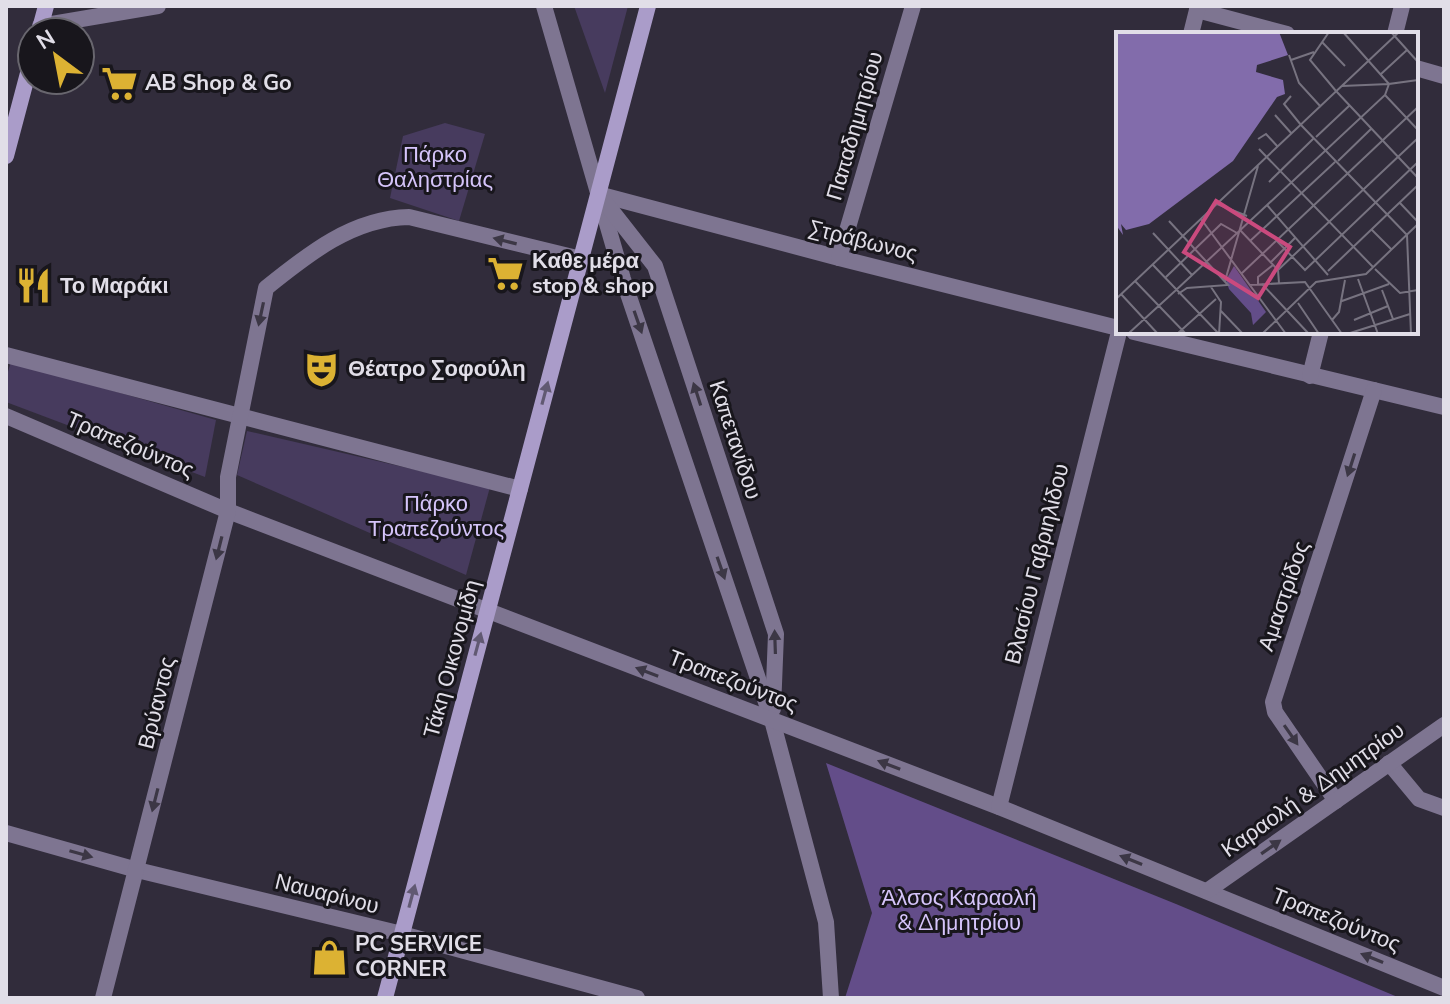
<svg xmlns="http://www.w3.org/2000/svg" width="1450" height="1004" font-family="'Nunito Sans',sans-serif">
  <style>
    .green { fill: #473b5e }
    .forest { fill: #634d89 }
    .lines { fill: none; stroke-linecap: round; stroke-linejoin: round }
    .pedestrian { stroke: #7e7591; stroke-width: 16 }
    .minor { stroke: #7e7591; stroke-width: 16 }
    .tertiary { stroke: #7e7591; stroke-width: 16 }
    .secondary { stroke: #aa9cc9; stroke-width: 16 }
    .oneway { fill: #3c3745 }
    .oneway2 { fill: #615972 }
    .labels { text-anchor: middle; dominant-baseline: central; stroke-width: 6; stroke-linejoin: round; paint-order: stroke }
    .poi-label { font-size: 22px; font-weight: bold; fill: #e1dee8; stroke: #18161c; text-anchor: start }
    .street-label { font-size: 22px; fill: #e1dee8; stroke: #18161c }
    .park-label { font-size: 22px; fill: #d5c4fa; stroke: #18161c }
    .inset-road { fill: none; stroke: #777380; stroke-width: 2 }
    .view { fill: #ca4a7e; fill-opacity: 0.15; stroke: #ca4a7e; stroke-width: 4 }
    .inset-edge { fill: none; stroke: #e1dee8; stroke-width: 4 }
  </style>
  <rect width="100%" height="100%" fill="#312c3b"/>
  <g class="green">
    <path d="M574,6H628L605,93Z"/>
    <path d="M445,123L485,134L459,221L390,198L403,136Z"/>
    <path d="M11,362L216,420L205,477L6,402V378Z"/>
    <path d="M247,431L490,487L466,575L237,475Z"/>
  </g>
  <path class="forest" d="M826,763L1176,904L1400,998H845L872,913Z"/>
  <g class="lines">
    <path class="pedestrian" d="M6,355L520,489"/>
    <g class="minor">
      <path d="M544,6L623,279L772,720L826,922L831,998"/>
      <path d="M1197,10L1287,34"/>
      <path d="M40,26L158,6"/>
      <path d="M1191,34L1198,6"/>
      <path d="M1395,34L1402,6"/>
      <path d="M1416,68L1444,76"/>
      <path d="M598,194L839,258L1118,328"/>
      <path d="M604,201L655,266L776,634L773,709"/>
      <path d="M839,258L913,6"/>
      <path d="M1134,332L1444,407"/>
      <path d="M1310,376L1321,332"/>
      <path d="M6,416L228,511L999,807L1444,988"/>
      <path d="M1389,763L1419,799L1444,808"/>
      <path d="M1336,801L1275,712L1273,702L1374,390"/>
      <path d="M999,807L1119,332"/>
      <path d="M6,833L137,870L402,934L637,998"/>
      <path d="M103,998L228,511V477L266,288C308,254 353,218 409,217L581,259"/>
    </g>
    <path class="tertiary" d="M1207,891L1444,725"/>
    <g class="secondary">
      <path d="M39,32L46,6"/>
      <path d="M6,156L32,58"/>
      <path d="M385,998L648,6"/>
    </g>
  </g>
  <defs><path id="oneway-solid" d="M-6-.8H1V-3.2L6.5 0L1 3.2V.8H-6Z" transform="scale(2)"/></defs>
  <g class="oneway">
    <use href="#oneway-solid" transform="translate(505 241) rotate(-166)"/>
    <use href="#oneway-solid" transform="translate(261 314) rotate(102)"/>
    <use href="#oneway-solid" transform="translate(638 322) rotate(71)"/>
    <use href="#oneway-solid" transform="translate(697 394) rotate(-108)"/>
    <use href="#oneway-solid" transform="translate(1351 465) rotate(108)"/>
    <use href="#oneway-solid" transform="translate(219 548) rotate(104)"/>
    <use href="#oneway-solid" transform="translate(721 568) rotate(71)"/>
    <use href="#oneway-solid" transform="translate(775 642) rotate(-92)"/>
    <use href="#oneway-solid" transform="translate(647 672) rotate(-159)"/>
    <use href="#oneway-solid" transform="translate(1291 735) rotate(55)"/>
    <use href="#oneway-solid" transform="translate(889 765) rotate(-159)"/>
    <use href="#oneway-solid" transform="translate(155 800) rotate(104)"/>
    <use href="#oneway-solid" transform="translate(1271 847) rotate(-35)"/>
    <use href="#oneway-solid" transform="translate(81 854) rotate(16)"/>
    <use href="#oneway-solid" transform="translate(1131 860) rotate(-158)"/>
    <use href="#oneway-solid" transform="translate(1372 958) rotate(-158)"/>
  </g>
  <g class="oneway2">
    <use href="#oneway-solid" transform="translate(545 393) rotate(-75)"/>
    <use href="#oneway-solid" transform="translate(478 644) rotate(-75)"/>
    <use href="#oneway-solid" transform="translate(412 896) rotate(-75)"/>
  </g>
  <defs>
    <symbol id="supermarket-bare" viewBox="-9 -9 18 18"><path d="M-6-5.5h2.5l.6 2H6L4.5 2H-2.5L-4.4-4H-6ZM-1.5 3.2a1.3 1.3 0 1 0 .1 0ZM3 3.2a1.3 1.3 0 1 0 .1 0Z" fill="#dcb233" stroke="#18161c" stroke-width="2.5" paint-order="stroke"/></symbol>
    <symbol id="restaurant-bare" viewBox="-9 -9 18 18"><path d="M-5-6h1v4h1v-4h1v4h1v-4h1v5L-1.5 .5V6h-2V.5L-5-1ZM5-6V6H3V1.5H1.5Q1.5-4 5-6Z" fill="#dcb233" stroke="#18161c" stroke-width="2.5" paint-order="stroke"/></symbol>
    <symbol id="theatre-bare" viewBox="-9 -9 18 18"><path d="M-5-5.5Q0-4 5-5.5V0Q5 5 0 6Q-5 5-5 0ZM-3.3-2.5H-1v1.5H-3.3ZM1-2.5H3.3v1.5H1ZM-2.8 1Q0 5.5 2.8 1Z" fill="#dcb233" stroke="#18161c" stroke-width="2.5" paint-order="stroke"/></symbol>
    <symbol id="shop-bare" viewBox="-9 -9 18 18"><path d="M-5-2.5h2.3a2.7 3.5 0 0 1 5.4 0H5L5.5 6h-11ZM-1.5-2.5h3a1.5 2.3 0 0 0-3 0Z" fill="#dcb233" stroke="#18161c" stroke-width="2.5" paint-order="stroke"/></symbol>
  </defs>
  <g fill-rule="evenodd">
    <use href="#supermarket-bare" x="94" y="58" width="51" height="51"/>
    <use href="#supermarket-bare" x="480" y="248" width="51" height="51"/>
    <use href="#restaurant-bare" x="8" y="260" width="51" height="51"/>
    <use href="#theatre-bare" x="296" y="344" width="51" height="51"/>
    <use href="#shop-bare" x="304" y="932" width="51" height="51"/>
  </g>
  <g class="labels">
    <g class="poi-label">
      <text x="145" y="83">AB Shop &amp; Go</text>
      <text x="532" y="261">Καθε μέρα<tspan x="532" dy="25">stop &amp; shop</tspan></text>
      <text x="60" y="286">Το Μαράκι</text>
      <text x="348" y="369">Θέατρο Σοφούλη</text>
      <text x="355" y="944">PC SERVICE<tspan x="355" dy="25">CORNER</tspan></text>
    </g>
    <g class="street-label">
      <text transform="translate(855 126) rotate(-74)">Παπαδημητρίου</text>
      <text transform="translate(863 241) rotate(14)">Στράβωνος</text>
      <text transform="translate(735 440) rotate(72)">Καπετανίδου</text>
      <text transform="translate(130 445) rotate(23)">Τραπεζούντος</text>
      <text transform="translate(1037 564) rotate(-76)">Βλασίου Γαβριηλίδου</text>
      <text transform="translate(1284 596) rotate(-71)">Αμαστρίδος</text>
      <text transform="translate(452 659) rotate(-75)">Τάκη Οικονομίδη</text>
      <text transform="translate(733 681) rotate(21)">Τραπεζούντος</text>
      <text transform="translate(157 703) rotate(-76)">Βρύαντος</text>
      <text transform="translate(1313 790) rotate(-35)">Καραολή &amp; Δημητρίου</text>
      <text transform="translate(327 894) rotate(14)">Ναυαρίνου</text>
      <text transform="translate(1336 920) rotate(22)">Τραπεζούντος</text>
    </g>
    <g class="park-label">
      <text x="435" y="155">Πάρκο<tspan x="435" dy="25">Θαληστρίας</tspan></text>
      <text x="436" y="504">Πάρκο<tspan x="436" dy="25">Τραπεζούντος</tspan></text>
      <text x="959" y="898">Άλσος Καραολή<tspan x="959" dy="25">&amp; Δημητρίου</tspan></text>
    </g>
  </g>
  <g transform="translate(1116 32)">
    <rect width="302" height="302" fill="#312c3b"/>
    <path d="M118,234L150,280L137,293L135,281L113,257L110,248Z" fill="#634d89"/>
    <path d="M0,0H163L172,23L141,33L140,40L167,48L169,62L161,65L117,129L33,192L10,198L5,192L7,203L0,193Z" fill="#826cab"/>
    <path class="inset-road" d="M213,0L194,28L220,59M227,0L273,52M275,0L302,30M206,10L229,34M173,23L183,51L205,75M175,28L198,20M265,42L291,18M226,54L273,52M220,59L302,146M269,63L302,98M175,64L168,72L185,93M159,83L176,102M185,93L291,203L295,302M200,105L234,73M142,107L150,102L162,115M143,117L257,235M222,129L256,96M153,150L197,107M284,171L302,190M101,172L131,184M151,173L212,243M85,187L170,302M53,189L112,253L71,256L62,262M124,198L162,238L163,251M256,198L276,218M37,201L76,243M160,208L189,238L302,130M134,209L219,130M155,230L180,205M37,233L103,302M259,237L284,261L302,258M162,238L302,106M212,239L302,153M125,242L302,75M50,245L105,192L121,201M242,247L262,302M19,249L70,302M109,249L142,134M142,252V245L157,233M146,252L193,302M133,253L189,250L226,302M95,255L105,270L103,302M266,258L277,287M59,259L269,63L273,52L302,48M5,262L42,302M0,267L283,0M226,269L273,252M182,271L203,302M104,278L127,302M216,288L223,280L229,248M238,288L272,274M13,301L59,259M61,302L100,267M146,302L200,250L250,242L302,192M231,302L294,282"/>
    <path class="view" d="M100,169L174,215L142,266L68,220Z"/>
    <rect width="302" height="302" class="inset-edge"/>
  </g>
  <rect width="1450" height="1004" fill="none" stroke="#e1dee8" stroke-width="16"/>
  <g transform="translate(56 56) rotate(328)"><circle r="38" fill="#18161c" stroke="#68666e" stroke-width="2"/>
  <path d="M0-6L14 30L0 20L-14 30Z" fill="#dcb233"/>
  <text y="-12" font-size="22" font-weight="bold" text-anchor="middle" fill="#e1dee8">N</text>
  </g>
</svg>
